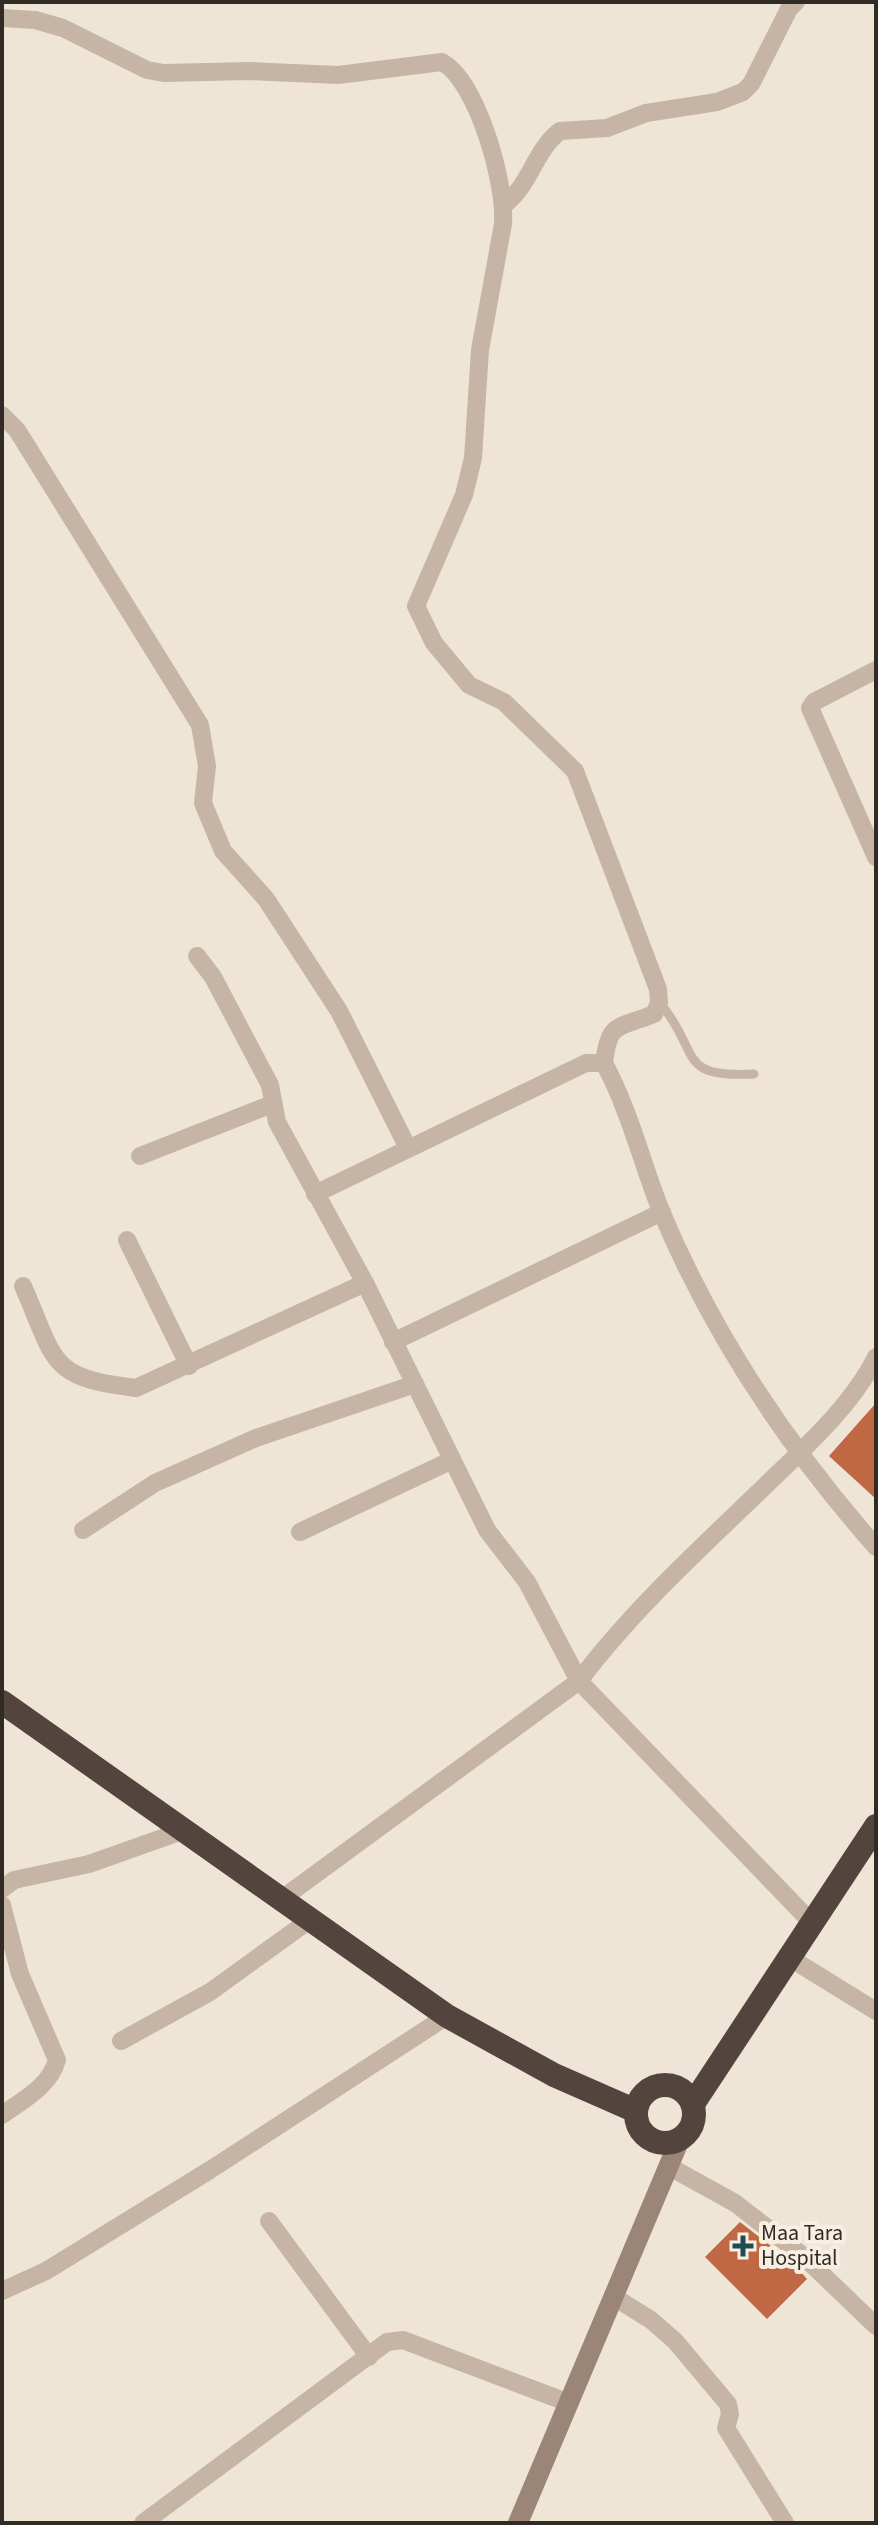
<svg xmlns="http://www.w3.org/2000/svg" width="878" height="2525" font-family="'Source Sans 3',sans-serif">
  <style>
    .building { fill: #c06844 }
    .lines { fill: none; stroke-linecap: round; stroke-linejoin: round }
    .lane { stroke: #c6b5a4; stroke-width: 9 }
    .street { stroke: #c6b5a4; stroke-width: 18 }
    .secondary { stroke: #9a8576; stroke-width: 20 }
    .highway { stroke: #53453d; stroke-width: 24 }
    .poi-dot { fill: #1d4c51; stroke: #f8efe3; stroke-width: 3 }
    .labels { text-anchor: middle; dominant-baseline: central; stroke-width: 8; stroke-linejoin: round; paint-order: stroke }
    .poi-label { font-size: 22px; fill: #322a25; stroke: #f8efe3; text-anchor: start }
  </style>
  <rect width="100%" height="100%" fill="#efe5d7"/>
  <g class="building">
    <path d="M876,1403V1499L829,1456Z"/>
    <path d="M740,2222L794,2264L807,2279L767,2319L705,2257Z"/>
  </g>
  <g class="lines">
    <path class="lane" d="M660,1003C702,1053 675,1078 754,1074"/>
    <g class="street">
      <path d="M2,18L35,20L63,28L147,70L164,73L249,71L338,75L442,62C478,82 506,185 503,224L480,350L473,458L464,495L416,606L434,643L469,685L504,702L575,771L658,989L659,1003L654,1014C617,1029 609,1021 604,1063"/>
      <path d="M505,204C531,184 534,151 560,131L607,128L646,113L717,102L743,92L751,84L789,9L796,2"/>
      <path d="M2,415L17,430L200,725L207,766L203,803L223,851L266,899L339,1011L408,1148"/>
      <path d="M876,670L814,702L810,708L876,857"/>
      <path d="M197,956L213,977L270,1085L277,1122L365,1283L487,1530L527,1582L579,1681L813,1924"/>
      <path d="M140,1156L272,1104"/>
      <path d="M315,1194L586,1063H604C629,1109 642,1163 661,1211C713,1335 788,1447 876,1547"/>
      <path d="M127,1240L189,1366"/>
      <path d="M23,1286C56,1361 48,1378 136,1388L365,1283"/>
      <path d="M393,1342L662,1212"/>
      <path d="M83,1530L155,1483L256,1438L415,1384"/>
      <path d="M300,1532L450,1461"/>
      <path d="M2,1889L14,1880L89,1864L185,1830"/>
      <path d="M283,1898L579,1681C633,1609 701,1548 765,1486C803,1449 852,1406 876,1357"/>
      <path d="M2,1905L20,1974L57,2060C50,2086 23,2100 2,2115"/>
      <path d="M790,1958L876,2011"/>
      <path d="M121,2041L210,1992L311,1919"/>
      <path d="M668,2166L735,2203L802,2255L876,2326"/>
      <path d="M269,2221L369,2357"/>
      <path d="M2,2291L46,2271L210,2170L447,2016"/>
      <path d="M614,2297L651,2320L675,2341L728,2404L730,2414L726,2428L785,2523"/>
      <path d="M143,2523L387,2342L403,2340L569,2403"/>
    </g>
    <path class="secondary" d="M518,2523L680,2139"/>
    <g class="highway">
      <path d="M2,1702L447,2016L554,2075L636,2111"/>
      <circle cx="665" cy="2114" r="29"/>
      <path d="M693,2104L876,1826"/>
    </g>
  </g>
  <path class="poi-dot" d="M739 2234h8v8h8v8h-8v8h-8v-8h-8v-8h8z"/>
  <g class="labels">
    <g class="poi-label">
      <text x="761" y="2233">Maa Tara<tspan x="761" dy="25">Hospital</tspan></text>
    </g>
  </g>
  <rect width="878" height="2525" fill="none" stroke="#322a25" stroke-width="8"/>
</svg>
